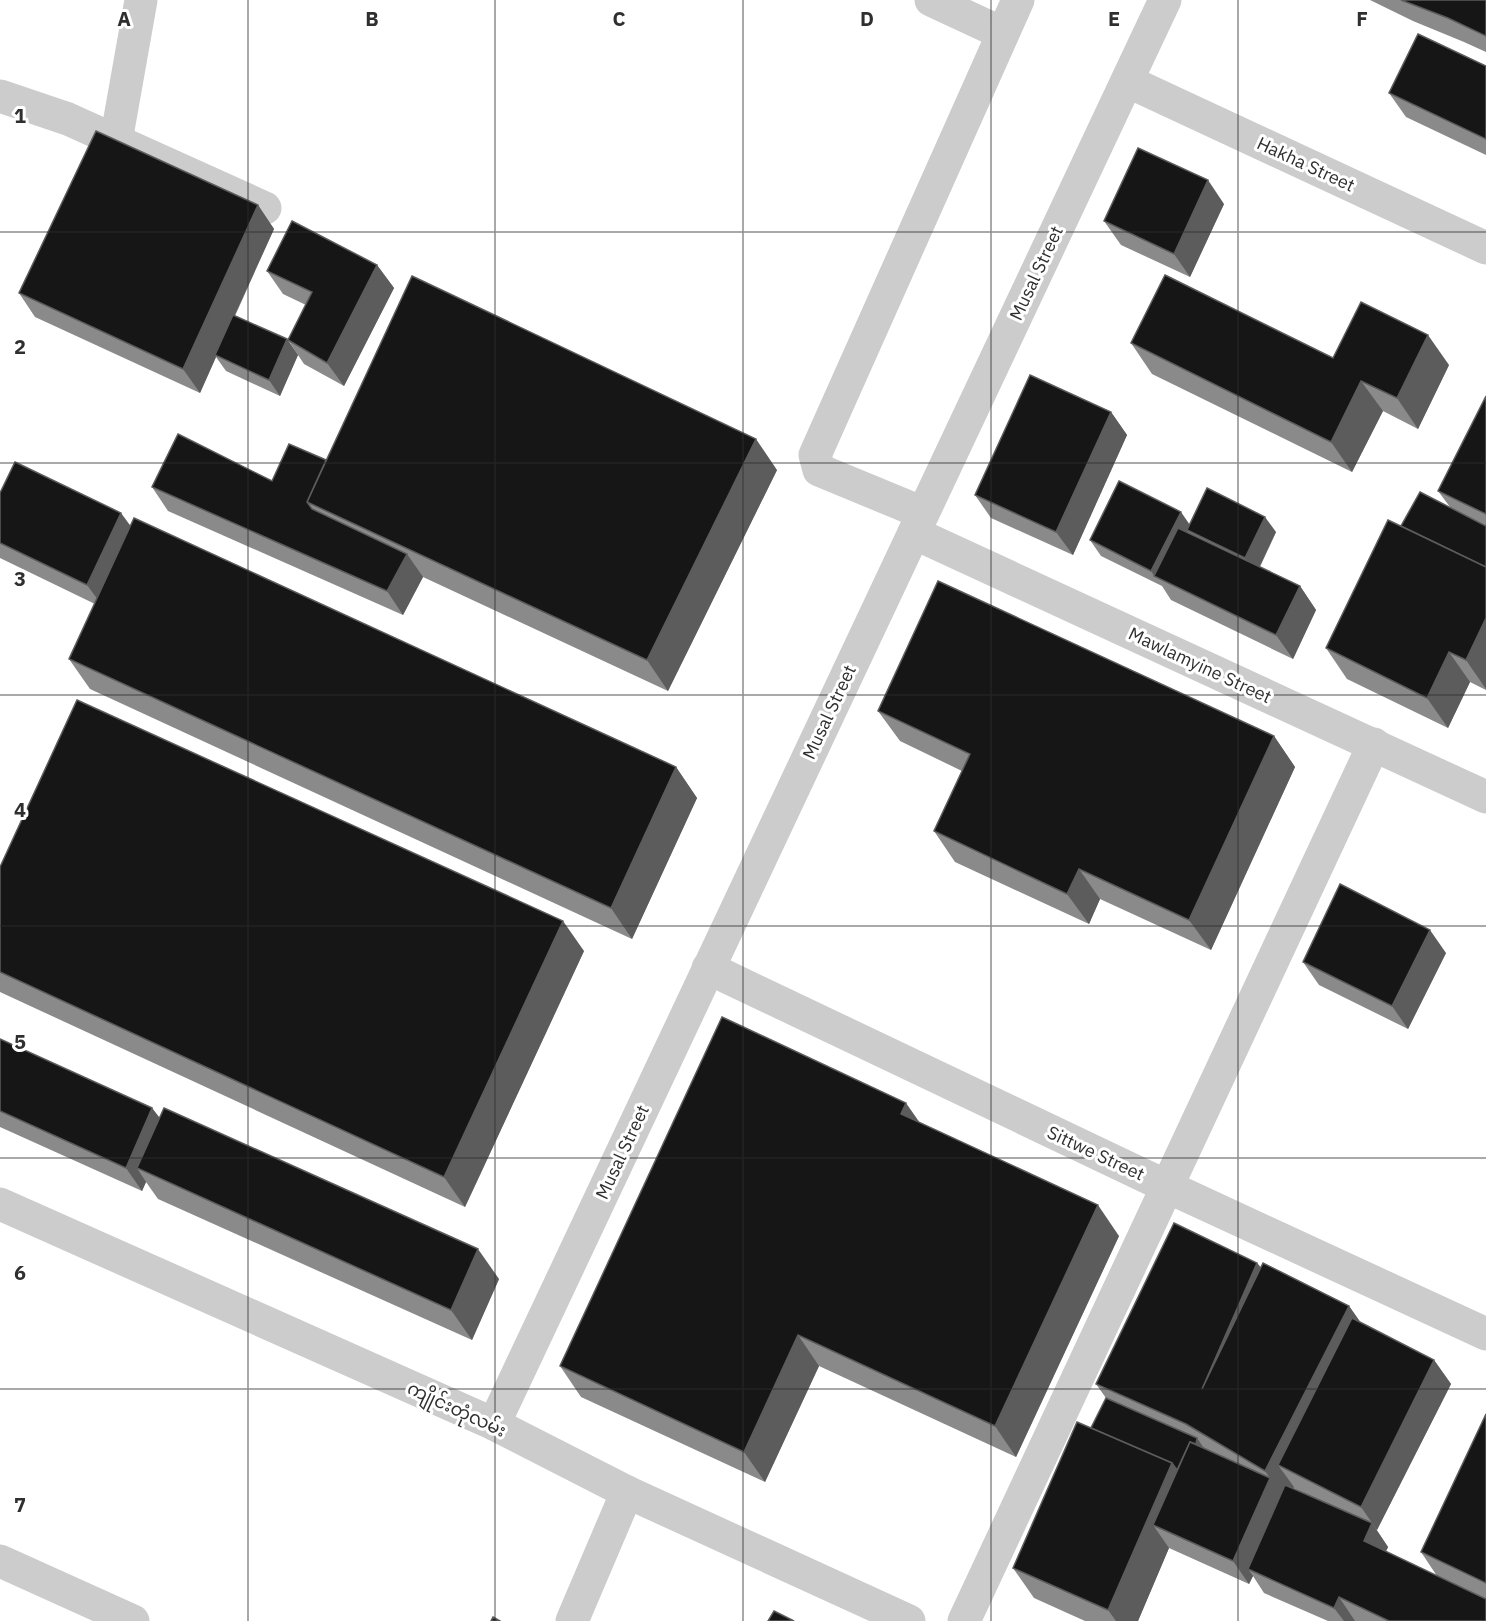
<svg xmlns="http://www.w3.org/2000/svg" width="1486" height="1621" font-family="'IBM Plex Sans','Noto Sans Myanmar',sans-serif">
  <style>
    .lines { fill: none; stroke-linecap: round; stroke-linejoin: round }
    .minor { stroke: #ccc; stroke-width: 33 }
    .wall { fill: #8a8a8a; fill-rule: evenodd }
    .shaded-wall { fill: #5c5c5c }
    .building { fill: #161616; stroke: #5c5c5c; stroke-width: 1.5 }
    .grid { fill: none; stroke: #2f2f2f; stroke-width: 1.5; stroke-opacity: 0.55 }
    .labels { text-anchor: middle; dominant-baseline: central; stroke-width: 6; stroke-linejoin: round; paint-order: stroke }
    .street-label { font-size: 18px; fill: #2f2f2f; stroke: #fff }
    .grid-label { font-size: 20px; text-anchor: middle; font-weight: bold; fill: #2f2f2f; stroke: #fff; stroke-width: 6; stroke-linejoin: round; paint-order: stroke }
  </style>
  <rect width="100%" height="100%" fill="#fff"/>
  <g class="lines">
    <g class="minor">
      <path d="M931,0L1002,33"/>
      <path d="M1127,81L1486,248"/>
      <path d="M0,96L68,119L265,208"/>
      <path d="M116,141L141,0"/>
      <path d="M923,513L819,470L815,455L1018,0"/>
      <path d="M914,533L1486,797"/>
      <path d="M708,968L1168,1187L1486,1334"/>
      <path d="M0,1204L494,1424L627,1492L909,1621"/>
      <path d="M494,1424L1165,0"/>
      <path d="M0,1561L133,1621"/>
      <path d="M572,1621L627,1492"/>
      <path d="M964,1621L1374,744"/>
    </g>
  </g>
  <g class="wall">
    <path d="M1370,0H1486V52L1464,42L1413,21Z"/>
    <path d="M1486,66V155L1406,117L1389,93Z"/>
    <path d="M1224,204L1190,277L1121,245L1104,221Z"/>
    <path d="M258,205L274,229L235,316L287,339L298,355L280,396L226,371L216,357L200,393L35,317L19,293Z"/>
    <path d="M377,265L394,288L344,386L304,364L288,340L306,305L283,294L267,271Z"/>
    <path d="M1131,343L1333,358L1449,365L1418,429L1383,411L1352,472L1152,374Z"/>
    <path d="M1486,396V690L1470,682L1448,728L1347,679L1326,648L1401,526L1450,507L1438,491Z"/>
    <path d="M1111,412L1127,435L1073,555L991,518L975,495Z"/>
    <path d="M326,460L777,470L668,691L423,577L403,615L168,511L152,487L272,481Z"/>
    <path d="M0,493L131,526L676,767L697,798L632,939L90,689L69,659L95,604L0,558Z"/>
    <path d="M1190,525L1276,532L1260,567L1300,586L1316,610L1293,659L1171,600L1162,586L1101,556L1090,540Z"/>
    <path d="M878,711L1274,736L1295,767L1211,950L1100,899L1089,924L955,862L934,831L962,771L900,741Z"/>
    <path d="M0,867L584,951L465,1207L0,992Z"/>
    <path d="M1446,953L1408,1029L1319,985L1303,962Z"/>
    <path d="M0,1039L152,1108L160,1118L499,1279L472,1340L158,1199L146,1182L142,1191L0,1127Z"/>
    <path d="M920,1123L1119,1236L1016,1457L819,1366L765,1482L581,1397L560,1366Z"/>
    <path d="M1257,1263L1261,1267L1349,1306L1361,1323L1434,1360L1451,1384L1377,1530L1376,1529L1388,1547L1386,1551L1437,1576L1421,1552L1486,1414V1621H1328L1264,1593L1253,1576L1249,1584L1169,1548L1138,1621H1085L1034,1598L1013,1568L1091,1428L1106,1398L1096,1384ZM1294,1487V1488L1314,1498L1293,1489Z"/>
  </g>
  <g class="shaded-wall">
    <path d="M1208,180L1224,204L1190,277L1174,254Z"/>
    <path d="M258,205L274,229L216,356L215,355L216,357L200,393L183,369Z"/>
    <path d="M377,265L394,288L344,386L327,363Z"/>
    <path d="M1428,335L1449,365L1418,429L1397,398Z"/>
    <path d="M287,339L298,355L280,396L269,380Z"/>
    <path d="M1361,381L1383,411L1352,472L1331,442Z"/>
    <path d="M1111,412L1127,435L1073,555L1056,532Z"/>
    <path d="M756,439L777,470L668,691L647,660Z"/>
    <path d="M1181,512L1192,528L1187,530L1189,534L1155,577L1151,571Z"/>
    <path d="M121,513L138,536L104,608L87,585Z"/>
    <path d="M1265,517L1276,532L1256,574L1245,558Z"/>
    <path d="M407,554L423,577L403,615L387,591Z"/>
    <path d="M1300,586L1316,610L1293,659L1276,635Z"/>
    <path d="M1486,618V689L1466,660Z"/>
    <path d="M1449,652L1470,682L1448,728L1427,698Z"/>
    <path d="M1274,736L1295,767L1211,950L1189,920Z"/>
    <path d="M676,767L697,798L632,939L611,908Z"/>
    <path d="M1079,869L1100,899L1089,924L1067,894Z"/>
    <path d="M563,921L584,951L465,1207L444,1177Z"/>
    <path d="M1430,930L1446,953L1408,1029L1392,1006Z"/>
    <path d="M906,1103L927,1133L901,1114Z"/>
    <path d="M152,1108L169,1131L137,1168L146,1182L142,1191L126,1168Z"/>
    <path d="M1098,1205L1119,1236L1016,1457L995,1426Z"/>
    <path d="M478,1249L499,1279L472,1340L451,1310Z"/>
    <path d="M1257,1263L1279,1293L1202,1389Z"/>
    <path d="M1349,1306L1370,1336L1278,1465L1294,1487L1248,1569L1253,1576L1249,1584L1233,1561L1270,1478L1265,1471Z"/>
    <path d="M798,1335L819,1366L765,1482L744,1452Z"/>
    <path d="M1434,1360L1451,1384L1377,1530L1361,1507Z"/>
    <path d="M1197,1438L1208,1454L1153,1525L1169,1548L1138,1621H1116L1108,1610L1172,1463Z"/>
    <path d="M1372,1523L1388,1547L1380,1564L1364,1541Z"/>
    <path d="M1339,1597L1355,1621H1344L1334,1608Z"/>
  </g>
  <g class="building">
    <path d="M1401,0H1486V36L1448,18Z"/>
    <path d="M1418,34L1486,66V139L1389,93Z"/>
    <path d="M96,131L258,205L183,369L19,293Z"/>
    <path d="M1138,148L1208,180L1174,254L1104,221Z"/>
    <path d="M292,221L377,265L327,363L288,340L312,292L267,271Z"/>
    <path d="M1165,275L1333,358L1361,302L1428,335L1397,398L1361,381L1331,442L1131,343Z"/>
    <path d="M412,276L756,439L647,660L307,502Z"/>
    <path d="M233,315L287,339L269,380L215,355Z"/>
    <path d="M1030,375L1111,412L1056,532L975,495Z"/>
    <path d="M1486,396V514L1438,491Z"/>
    <path d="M178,434L272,481L289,444L326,460L307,502L312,509L407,554L387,591L152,487Z"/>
    <path d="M15,462L121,513L87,585L0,543V493Z"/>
    <path d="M1119,481L1181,512L1151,571L1090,540Z"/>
    <path d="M1207,488L1265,517L1245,558L1187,530Z"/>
    <path d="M1420,492L1486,526V567L1401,526Z"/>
    <path d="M134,518L676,767L611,908L69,659Z"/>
    <path d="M1388,520L1486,567V618L1466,660L1449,652L1427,698L1326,648Z"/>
    <path d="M1178,528L1300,586L1276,635L1154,576Z"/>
    <path d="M938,581L1274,736L1189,920L1079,869L1067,894L934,831L970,754L878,711Z"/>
    <path d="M77,700L563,921L444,1177L0,972V867Z"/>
    <path d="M1340,884L1430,930L1392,1006L1303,962Z"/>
    <path d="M722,1017L906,1103L901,1114L1098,1205L995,1426L798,1335L744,1452L560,1366Z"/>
    <path d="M0,1039L152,1108L126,1168L0,1111Z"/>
    <path d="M164,1108L478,1249L451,1310L137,1168Z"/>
    <path d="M1174,1223L1257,1263L1202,1389L1263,1263L1349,1306L1265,1471L1186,1424L1096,1384Z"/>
    <path d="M1352,1318L1434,1360L1361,1507L1278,1465Z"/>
    <path d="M1106,1398L1197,1438L1196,1444L1190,1442L1177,1470L1172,1463L1091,1428Z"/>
    <path d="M1486,1414V1583L1421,1552Z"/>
    <path d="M1077,1422L1172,1463L1108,1610L1013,1568Z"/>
    <path d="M1190,1442L1270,1478L1233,1561L1153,1525Z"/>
    <path d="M1285,1485L1372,1523L1364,1541L1486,1599V1621H1389L1339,1597L1334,1608L1248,1569Z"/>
    <path d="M774,1611L794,1621H768Z"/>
    <path d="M493,1617L500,1621H491Z"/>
  </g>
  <path class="grid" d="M248,0V1621M495,0V1621M743,0V1621M991,0V1621M1238,0V1621M0,232H1486M0,463H1486M0,695H1486M0,926H1486M0,1158H1486M0,1389H1486"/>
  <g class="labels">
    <g class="street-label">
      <text transform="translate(1306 164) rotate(25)">Hakha Street</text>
      <text transform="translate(1036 273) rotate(-65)">Musal Street</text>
      <text transform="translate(1200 665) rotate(25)">Mawlamyine Street</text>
      <text transform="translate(829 712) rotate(-65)">Musal Street</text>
      <text transform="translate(622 1152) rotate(-65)">Musal Street</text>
      <text transform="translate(1096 1153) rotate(25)">Sittwe Street</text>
      <text transform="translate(457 1409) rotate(25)">ကျိုင်းတုံလမ်း</text>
    </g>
  </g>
  <g class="grid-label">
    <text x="124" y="26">A</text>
    <text x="372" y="26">B</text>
    <text x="619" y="26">C</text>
    <text x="867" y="26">D</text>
    <text x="1114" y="26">E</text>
    <text x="1362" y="26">F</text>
    <text x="20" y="123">1</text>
    <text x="20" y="354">2</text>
    <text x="20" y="586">3</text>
    <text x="20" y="817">4</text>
    <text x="20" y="1049">5</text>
    <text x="20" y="1280">6</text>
    <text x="20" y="1512">7</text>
  </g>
</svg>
